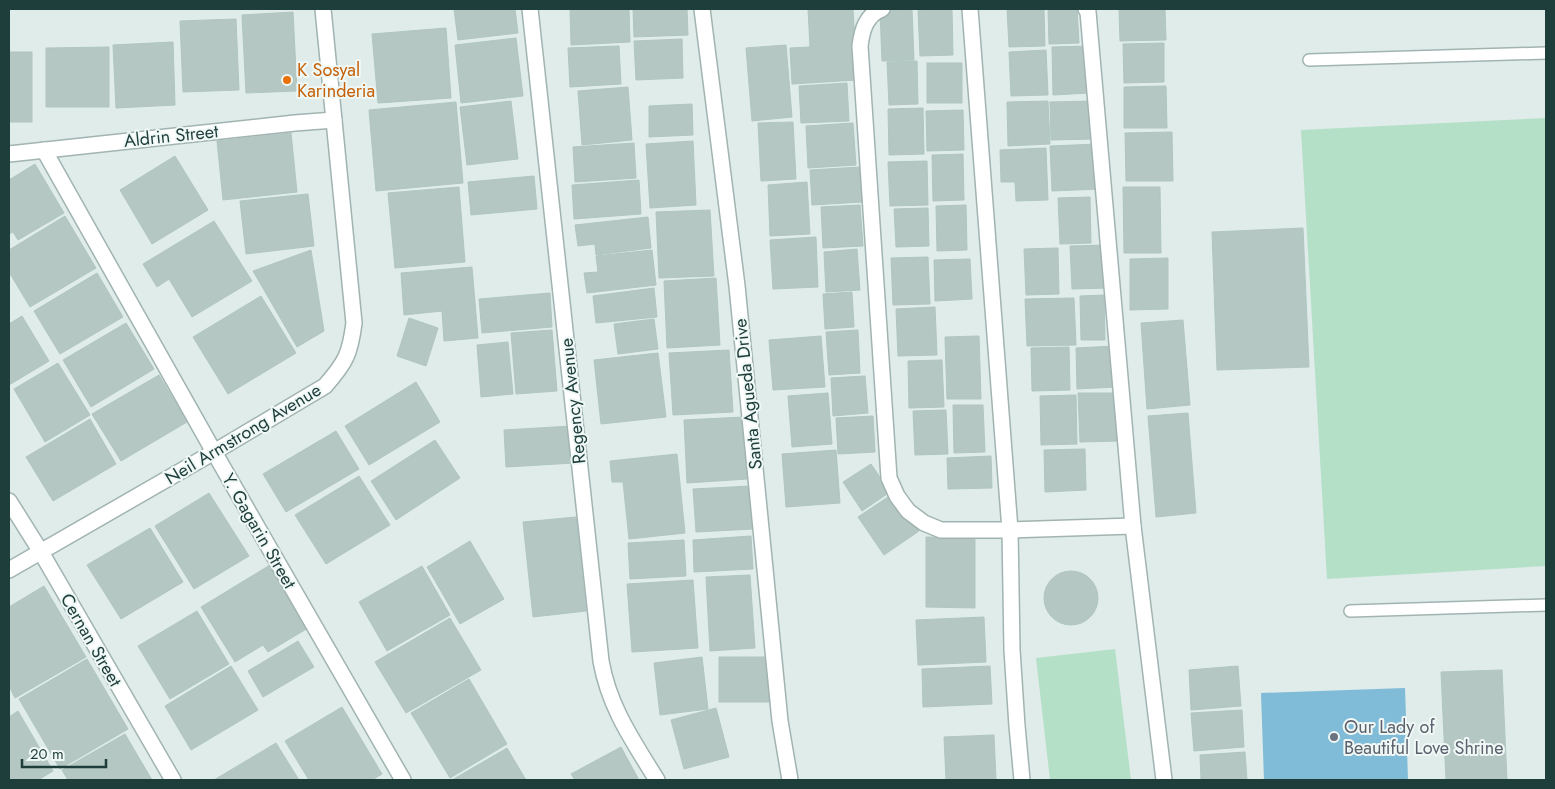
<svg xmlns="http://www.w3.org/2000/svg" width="1555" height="789" font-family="Jost,sans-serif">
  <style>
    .green { fill: #b5e0c8 }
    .water { fill: #80bbd8 }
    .building { fill: #b4c7c2; stroke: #b1c6c1 }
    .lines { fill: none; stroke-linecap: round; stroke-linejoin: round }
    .lane-casing { stroke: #a1b4b1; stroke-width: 14 }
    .street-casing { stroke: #a1b4b1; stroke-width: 18 }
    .lane { stroke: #fff; stroke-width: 11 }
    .street { stroke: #fff; stroke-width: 15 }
    .food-dot { fill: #e8710a; stroke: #f0f8f6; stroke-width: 2 }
    .worship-dot { fill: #6b7280; stroke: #f0f8f6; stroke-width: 2 }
    .labels { text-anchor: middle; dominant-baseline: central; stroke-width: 4; stroke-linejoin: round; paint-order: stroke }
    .food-label { font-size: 18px; fill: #c56008; stroke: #f0f8f6; text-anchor: start }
    .street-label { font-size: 18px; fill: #1e3e3b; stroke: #f0f8f6 }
    .worship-label { font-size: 18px; fill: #5b616d; stroke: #f0f8f6; text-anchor: start }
  </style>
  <rect width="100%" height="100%" fill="#dfece9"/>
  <g class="green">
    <path d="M1546,118V566L1327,579L1301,130Z"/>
    <path d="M1115,649L1131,780H1050L1036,658Z"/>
  </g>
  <path class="water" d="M1405,688L1408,780H1264L1261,693Z"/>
  <g class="building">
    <path d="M454,9H515L518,33L458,40Z"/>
    <path d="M570,9H629L630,42L571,45Z"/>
    <path d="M633,9H687L688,35L634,37Z"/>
    <path d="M808,9H853L857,80L792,84L790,48L810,47Z"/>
    <path d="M912,9L914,60L882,61L880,11Z"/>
    <path d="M952,9L953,55L920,56L918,10Z"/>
    <path d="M1007,9H1044L1045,46L1009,47Z"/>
    <path d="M1048,9H1077L1079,43L1049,44Z"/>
    <path d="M1119,9H1165L1166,40L1120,41Z"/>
    <path d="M293,12L297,91L246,93L242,15Z"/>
    <path d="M236,19L239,90L183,92L180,21Z"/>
    <path d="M446,28L451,98L378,103L372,34Z"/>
    <path d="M516,38L523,96L461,103L455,45Z"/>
    <path d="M682,39L683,78L636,80L634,41Z"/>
    <path d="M173,42L175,105L116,108L113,45Z"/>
    <path d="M1164,43V82L1124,83L1123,44Z"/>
    <path d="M786,45L792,117L752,121L746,48Z"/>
    <path d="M619,46L621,84L570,87L568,48Z"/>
    <path d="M1088,46L1089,93L1053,95L1052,47Z"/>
    <path d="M109,47V107H46V48Z"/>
    <path d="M1046,50L1048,95L1011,96L1009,52Z"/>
    <rect x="9" y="52" width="23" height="70"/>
    <path d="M917,61L918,104L889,105L887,62Z"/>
    <rect x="927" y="63" width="35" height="40"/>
    <path d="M847,83L849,121L801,123L799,86Z"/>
    <path d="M1166,86L1167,128H1124V87Z"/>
    <path d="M628,87L632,140L582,145L578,91Z"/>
    <path d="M511,101L518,159L467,165L460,107Z"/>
    <path d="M1048,101L1050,144L1008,146L1007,102Z"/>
    <path d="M1094,101V139L1051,140L1050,102Z"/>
    <path d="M456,102L463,183L376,191L369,110Z"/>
    <path d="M692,104L693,135L649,137V106Z"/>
    <path d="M923,108L924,154L889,155L888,109Z"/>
    <path d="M963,110L964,150L927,151L926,111Z"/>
    <path d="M793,122L796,179L761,181L758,123Z"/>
    <path d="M853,123L856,165L808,168L806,126Z"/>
    <path d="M1172,132L1173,181H1126L1125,133Z"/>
    <path d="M291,133L297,192L223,200L217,141Z"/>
    <path d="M693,141L696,205L650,208L646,144Z"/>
    <path d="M634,143L636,178L575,182L573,147Z"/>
    <path d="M1098,144L1099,189L1052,191L1050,146Z"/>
    <path d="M1046,148L1048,200L1016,201L1015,182H1001L1000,150Z"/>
    <path d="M963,154L964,200L933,201L932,155Z"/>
    <path d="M175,156L208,210L152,244L120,190Z"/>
    <path d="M927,161L928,205L890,206L888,162Z"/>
    <path d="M35,164L64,213L18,240L13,232L9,234V180Z"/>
    <path d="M860,167L862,202L812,205L810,170Z"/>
    <path d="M534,176L537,209L471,215L468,182Z"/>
    <path d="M639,180L641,214L574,219L572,185Z"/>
    <path d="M807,182L810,234L770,236L768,185Z"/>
    <path d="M459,187L465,262L395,268L388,193Z"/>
    <path d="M1123,187H1160L1161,253H1124Z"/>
    <path d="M308,194L314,246L246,254L240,201Z"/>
    <path d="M1090,197L1091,243L1060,244L1058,198Z"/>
    <path d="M860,205L863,246L823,248L821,207Z"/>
    <path d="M966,205L967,250L937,251L936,206Z"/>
    <path d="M928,208L929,246L896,247L894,209Z"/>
    <path d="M710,210L714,276L659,278L656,212Z"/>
    <path d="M65,216L96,268L30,307L9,272V250Z"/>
    <path d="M648,217L651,248L596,255L595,244L578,246L575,225Z"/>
    <path d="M214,221L252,281L192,317L169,279L157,287L143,264Z"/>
    <path d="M1303,228L1309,367L1217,370L1212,232Z"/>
    <path d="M816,237L818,287L773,289L770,240Z"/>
    <path d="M1107,245L1108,288L1072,289L1070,246Z"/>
    <path d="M1058,248L1059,294L1026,295L1024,249Z"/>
    <path d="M857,249L860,290L826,292L824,252Z"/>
    <path d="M311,250L324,331L297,347L253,271Z"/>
    <path d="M652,250L656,285L587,293L584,273L598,272L596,256Z"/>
    <path d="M928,257L930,304L893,305L891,258Z"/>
    <path d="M1168,258V309L1130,310V259Z"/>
    <path d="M970,259L972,299L935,301L934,260Z"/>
    <path d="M472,267L478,338L444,341L442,311L404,315L401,273Z"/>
    <path d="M97,273L123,317L60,354L34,311Z"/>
    <path d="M716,278L720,345L667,348L664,281Z"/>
    <path d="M654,288L657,317L596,323L593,296Z"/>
    <path d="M852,292L854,327L825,329L823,294Z"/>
    <path d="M550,293L552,327L482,333L479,299Z"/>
    <path d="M1104,295L1105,340H1081L1080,296Z"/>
    <path d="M261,296L296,353L228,394L193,337Z"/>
    <path d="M1074,298L1076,345L1027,346L1025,299Z"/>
    <path d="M935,307L937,355L898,356L896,309Z"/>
    <path d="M22,316L49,361L9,385V324Z"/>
    <path d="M409,318L438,328L426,366L397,356Z"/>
    <path d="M654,319L658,349L618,354L614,324Z"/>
    <path d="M1183,320L1190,405L1147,409L1141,323Z"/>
    <path d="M126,323L154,369L91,407L63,360Z"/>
    <path d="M552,330L557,391L516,394L511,333Z"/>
    <path d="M858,330L860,373L829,375L826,332Z"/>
    <path d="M821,336L825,387L773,390L769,340Z"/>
    <path d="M979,336L981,399H947L945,337Z"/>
    <path d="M508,342L513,394L481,397L477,345Z"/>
    <path d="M1115,346L1116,387L1077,389L1076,348Z"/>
    <path d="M1069,347L1070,390L1032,391L1031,348Z"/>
    <path d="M729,350L733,412L673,415L669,353Z"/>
    <path d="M658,353L666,417L601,424L594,360Z"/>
    <path d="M942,360L944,407L909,408L908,361Z"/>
    <path d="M58,363L90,415L45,442L14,389Z"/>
    <path d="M159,375L187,422L121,461L92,414Z"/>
    <path d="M865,376L868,413L833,416L831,378Z"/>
    <path d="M416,382L440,422L369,465L345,426Z"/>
    <path d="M828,393L832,444L792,447L788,396Z"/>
    <path d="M1078,393H1119L1120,441L1080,442Z"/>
    <path d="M1076,395L1077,444L1041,445L1040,396Z"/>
    <path d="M953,405H983L985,452L954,453Z"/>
    <path d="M946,410L948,454L915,455L913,411Z"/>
    <path d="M1188,413L1196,513L1156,517L1148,416Z"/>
    <path d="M873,416L875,452L838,454L836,418Z"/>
    <path d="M744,417L747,479L687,483L684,420Z"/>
    <path d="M90,419L116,464L53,501L26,457Z"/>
    <path d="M572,426L574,463L506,467L504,430Z"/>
    <path d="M336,431L359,469L286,512L263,474Z"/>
    <path d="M435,440L460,478L396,520L371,481Z"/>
    <path d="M1085,449L1086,490L1045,492L1044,450Z"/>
    <path d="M836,450L840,503L786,507L782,454Z"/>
    <path d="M677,454L685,533L629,539L623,482H612L610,461Z"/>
    <path d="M991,456L992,488L948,489L947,458Z"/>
    <path d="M871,464L890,492L862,511L843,482Z"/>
    <path d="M359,476L390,525L326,564L295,515Z"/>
    <path d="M751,486L753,529L696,532L693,489Z"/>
    <path d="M209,493L249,556L194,589L155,526Z"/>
    <path d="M894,493L919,531L884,555L858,517Z"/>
    <path d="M576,517L586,611L533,617L523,522Z"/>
    <path d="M150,528L183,582L121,619L87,565Z"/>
    <path d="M751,536L753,569L694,572L693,540Z"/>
    <path d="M926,537L975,538V608L926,607Z"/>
    <path d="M684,540L686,576L630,579L628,543Z"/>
    <path d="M470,541L504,599L460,624L427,567Z"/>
    <path d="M270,565L308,628L268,652L263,645L235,662L201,607Z"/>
    <path d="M422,566L450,615L387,651L359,602Z"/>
    <circle cx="1071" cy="598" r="27"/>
    <path d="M750,575L755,648L710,651L706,577Z"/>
    <path d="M693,580L698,648L632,652L627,584Z"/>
    <path d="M44,586L86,657L15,698L9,686V607Z"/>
    <path d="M197,611L229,664L170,699L138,646Z"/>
    <path d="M984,617L986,662L918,665L916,620Z"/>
    <path d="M450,618L481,670L406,713L375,662Z"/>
    <path d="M298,641L314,667L263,697L248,671Z"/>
    <path d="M702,657L708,709L660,715L654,663Z"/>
    <rect x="719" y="657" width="53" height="45"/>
    <path d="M87,659L128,729L60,769L19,699Z"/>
    <path d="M231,666L258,710L191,750L165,706Z"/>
    <path d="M990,666L992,704L923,707L922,669Z"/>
    <path d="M1238,666L1241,706L1191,710L1189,670Z"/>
    <path d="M1502,670L1507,780H1446L1441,672Z"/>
    <path d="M469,679L507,744L450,778L411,713Z"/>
    <path d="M342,707L382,774L372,780H309L285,741Z"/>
    <path d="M716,708L729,757L684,769L671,720Z"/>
    <path d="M1242,710L1244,747L1194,751L1191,713Z"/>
    <path d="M18,711L53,771L38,780H9V717Z"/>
    <path d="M125,734L152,780H68L62,770Z"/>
    <path d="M994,735L996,780H946L944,737Z"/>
    <path d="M276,743L299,780H214Z"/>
    <path d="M621,747L639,780H575L571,774Z"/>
    <path d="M507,748L526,780H452Z"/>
    <path d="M1245,752L1247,780H1201L1200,755Z"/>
  </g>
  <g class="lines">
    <defs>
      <g id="lane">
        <path d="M1309,60L1546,53"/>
        <path d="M1350,611L1546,605"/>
      </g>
      <g id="street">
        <path d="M530,9L601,661C609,707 633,741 657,780"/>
        <path d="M702,9L737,286L780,721L790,780"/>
        <path d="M882,9C866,15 862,30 860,46L889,478L897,496L908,511L924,523L941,530H1010L1133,526"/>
        <path d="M970,9L1010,530L1012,650L1017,726L1022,780"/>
        <path d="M1086,9L1088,12L1133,526L1164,780"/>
        <path d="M44,150L214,452L403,780"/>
        <path d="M9,154L295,123L334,120"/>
        <path d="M9,501L41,552L173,780"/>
        <path d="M9,570L214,452L325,386C346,362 350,354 354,323L323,9"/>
      </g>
    </defs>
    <use href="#lane" class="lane-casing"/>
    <use href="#street" class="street-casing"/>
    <use href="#lane" class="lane"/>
    <use href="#street" class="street"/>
  </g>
  <circle class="food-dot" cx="287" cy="80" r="5"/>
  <circle class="worship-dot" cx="1334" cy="737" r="5"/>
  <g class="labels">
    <g class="food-label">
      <text x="297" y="70">K Sosyal<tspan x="297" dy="21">Karinderia</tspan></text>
    </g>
    <g class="street-label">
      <text transform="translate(171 136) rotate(-6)">Aldrin Street</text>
      <text transform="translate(748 394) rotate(-96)">Santa Agueda Drive</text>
      <text transform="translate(573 401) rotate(-96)">Regency Avenue</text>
      <text transform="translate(243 434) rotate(-31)">Neil Armstrong Avenue</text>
      <text transform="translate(259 531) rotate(60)">Y. Gagarin Street</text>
      <text transform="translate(91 640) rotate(60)">Cernan Street</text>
    </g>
    <g class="worship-label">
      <text x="1344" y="727">Our Lady of<tspan x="1344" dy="21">Beautiful Love Shrine</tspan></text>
    </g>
  </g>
  <rect width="1555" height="789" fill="none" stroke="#1e3e3b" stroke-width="20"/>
  <path d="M22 759v8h84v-8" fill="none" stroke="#1e3e3b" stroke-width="2.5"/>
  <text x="30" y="759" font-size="15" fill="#1e3e3b" stroke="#f0f8f6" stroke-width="4" paint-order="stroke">20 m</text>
</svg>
